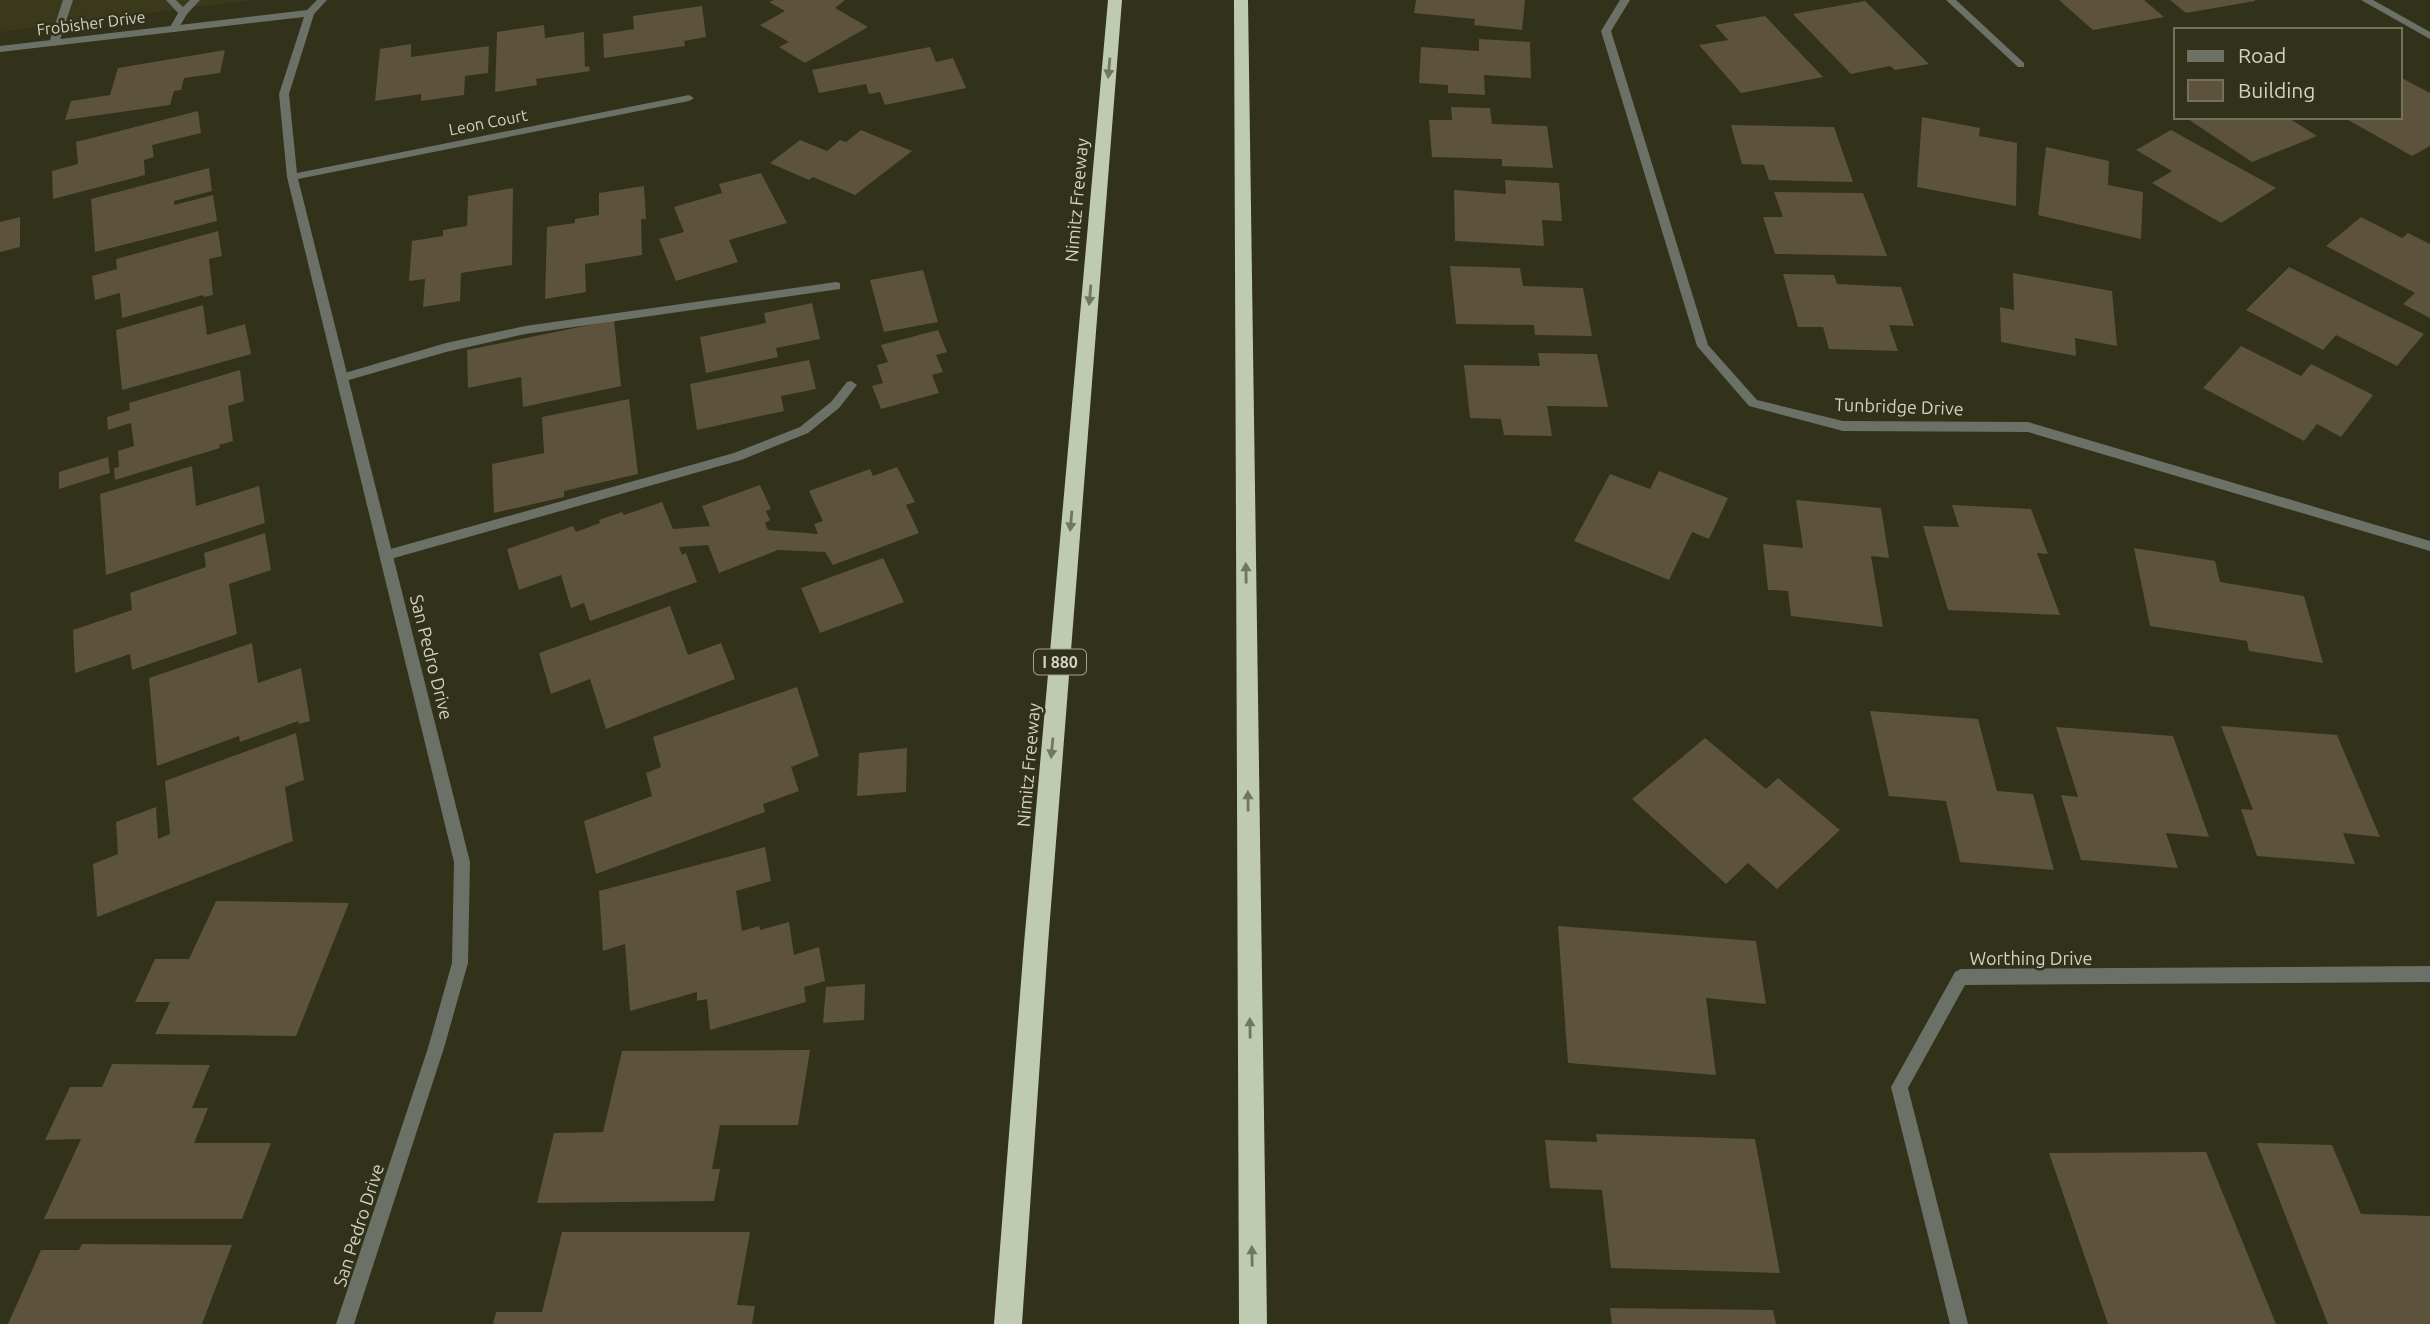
<svg xmlns="http://www.w3.org/2000/svg" width="2430" height="1324" font-family="Ubuntu,sans-serif">
  <style>
    .built { fill: #3a391b }
    .building { fill: #5d523b }
    .lines { fill: none; stroke-linecap: round; stroke-linejoin: round }
    .service { fill: #6b7166; fill-rule: evenodd }
    .minor { fill: #6b7166; fill-rule: evenodd }
    .motorway { fill: #becbb1; fill-rule: evenodd }
    .oneway { fill: #71765e }
    .labels { text-anchor: middle; dominant-baseline: central; stroke-width: 5; stroke-linejoin: round; paint-order: stroke }
    .far-street-label { font-size: 16px; fill: #d2d2c4; stroke: #32311a }
    .shield { fill: #32311a; stroke: #a2a291; stroke-width: 2 }
    .shield-label { font-size: 16px; font-weight: bold; fill: #d2d2c4 }
    .street-label { font-size: 18px; fill: #d2d2c4; stroke: #32311a }
  </style>
  <rect width="100%" height="100%" fill="#32311a"/>
  <path class="built" d="M0,0H253L0,32Z"/>
  <g class="building">
    <path d="M774,0H845L835,8L868,27L805,63L779,47L789,42L760,25L785,11L769,2Z"/>
    <path d="M1416,0H1525L1522,30L1474,25L1475,19L1414,13Z"/>
    <path d="M2059,0H2144L2164,17L2093,30Z"/>
    <path d="M2170,0H2255V1L2186,13Z"/>
    <path d="M1865,1L1929,64L1895,70L1890,66L1851,74L1793,14Z"/>
    <path d="M702,6L706,37L684,41L685,46L604,58L603,34L634,29L633,16Z"/>
    <path d="M1765,16L1823,77L1741,93L1699,45L1728,40L1715,25Z"/>
    <path d="M544,25L545,38L584,32L585,67L589,66L590,71L536,79L537,85L495,92L497,32Z"/>
    <path d="M1479,39L1530,42L1531,78L1484,75L1485,95L1448,93V85L1419,83L1421,47L1479,51Z"/>
    <path d="M411,44V57L489,46L488,73L465,76L464,95L421,101V94L375,101L380,49Z"/>
    <path d="M930,47L936,62L953,58L966,88L885,105L880,92L869,94L866,84L819,93L812,70Z"/>
    <path d="M225,50L220,73L184,78L181,90L174,91L170,105L65,120L71,101L110,95L118,68Z"/>
    <path d="M2400,77L2430,93V146L2412,156L2343,117H2400Z"/>
    <path d="M1451,107L1490,108L1492,124L1547,126L1553,168L1502,166V159L1432,157L1429,120H1452Z"/>
    <path d="M198,111L201,133L152,145L154,157L144,160L145,175L53,199L52,171L78,164L76,142Z"/>
    <path d="M1922,117L1980,128L1979,136L2017,143L2016,206L1917,187Z"/>
    <path d="M2185,117H2287L2317,136L2252,162Z"/>
    <path d="M1731,125L1834,127L1853,182L1769,180L1764,165L1742,164Z"/>
    <path d="M861,130L912,151L855,195L813,177L809,180L770,163L800,140L827,151L840,140L846,142Z"/>
    <path d="M2171,130L2276,188L2221,223L2152,183L2172,171L2136,150Z"/>
    <path d="M2046,147L2109,161L2108,185L2143,192L2141,239L2038,215Z"/>
    <path d="M209,168L212,191L174,201V205L213,195L217,221L95,252L91,199Z"/>
    <path d="M761,173L787,223L729,240L738,262L676,281L659,239L684,232L674,207L722,193L719,184Z"/>
    <path d="M1505,180L1559,183L1562,221L1542,220L1544,246L1455,241L1454,190L1506,194Z"/>
    <path d="M644,186L646,219H641L642,255L585,264L586,292L545,299L547,227L575,223V219L599,215V193Z"/>
    <path d="M513,188L512,265L461,273L460,301L423,307L425,279L409,281L412,241L443,236V230L467,226L468,196Z"/>
    <path d="M1774,192L1863,193L1887,256L1775,254L1763,217H1783Z"/>
    <path d="M20,217V247L0,252V222Z"/>
    <path d="M2361,217L2402,238L2408,233L2430,244V318L2403,304L2415,293L2326,246Z"/>
    <path d="M218,231L222,256L209,259L213,295L204,297L203,295L122,318L120,293L95,300L92,276L117,269L116,259Z"/>
    <path d="M1450,266L1520,268L1523,286L1583,288L1592,336L1535,335L1534,325L1456,324Z"/>
    <path d="M2289,267L2424,334L2397,366L2336,335L2323,350L2246,310Z"/>
    <path d="M923,270L938,322L884,332L870,280Z"/>
    <path d="M2013,273L2112,291L2117,346L2075,338L2076,356L2001,342L2000,307L2014,310Z"/>
    <path d="M1783,274L1834,275L1837,284L1901,287L1914,326L1889,325L1898,351L1829,349L1823,327H1798Z"/>
    <path d="M812,303L820,339L776,348L778,357L706,373L700,337L766,323L764,313Z"/>
    <path d="M203,305L207,335L245,324L251,354L122,390L116,330Z"/>
    <path d="M614,320L621,386L523,407L521,377L468,388L467,350Z"/>
    <path d="M938,330L947,352L936,355L943,372L932,375L939,393L881,409L872,386L883,383L877,365L888,362L881,345Z"/>
    <path d="M2241,346L2301,376L2311,364L2373,395L2341,437L2317,424L2304,441L2203,388Z"/>
    <path d="M1538,353L1597,354L1608,407L1547,406L1552,436L1504,435L1501,419L1470,418L1464,365L1540,366Z"/>
    <path d="M809,360L816,389L781,396L784,411L697,430L690,384Z"/>
    <path d="M240,370L244,401L228,406L233,441L219,445L220,448L115,480L114,468L119,467L118,451L134,446L131,423L108,430L107,417L130,410L129,403Z"/>
    <path d="M629,399L638,474L564,491V497L494,513L492,464L544,453L542,417Z"/>
    <path d="M108,457L110,473L59,489V472Z"/>
    <path d="M192,466L196,506L259,486L265,523L106,575L100,494Z"/>
    <path d="M897,467L915,502L906,505L919,533L833,565L825,552L778,550L719,573L708,545L679,547L682,555L686,553L697,582L590,621L584,603L571,608L561,575L519,590L507,549L573,526L576,532L600,523L599,520L622,512L624,515L662,502L673,529L710,526L702,506L760,485L771,509L766,511L770,520L765,523L768,530L818,534L814,524L823,521L809,491L870,469L873,476Z"/>
    <path d="M1659,471L1728,498L1709,539L1692,532L1669,580L1574,541L1610,474L1650,489Z"/>
    <path d="M1796,500L1881,508L1889,558L1871,556L1883,627L1791,616L1788,591L1768,590L1763,544L1803,548Z"/>
    <path d="M1952,505L2031,509L2048,554L2037,553L2060,615L1948,610L1923,526L1959,527Z"/>
    <path d="M265,533L271,570L229,584L237,634L132,670L130,654L75,673L73,630L132,610L130,593L206,567L204,553Z"/>
    <path d="M2134,548L2215,561L2220,582L2304,596L2323,663L2249,651L2247,641L2150,626Z"/>
    <path d="M883,558L904,602L820,633L801,588Z"/>
    <path d="M670,606L688,655L721,643L735,679L606,729L590,679L551,694L539,653Z"/>
    <path d="M252,643L258,683L301,668L310,721L299,724L298,721L240,742L239,736L157,766L149,678Z"/>
    <path d="M797,687L819,756L791,767L799,791L763,804L765,812L596,874L584,821L652,796L646,773L661,767L653,737Z"/>
    <path d="M1870,711L1978,719L1997,791L2033,794L2054,870L1960,862L1946,801L1889,796Z"/>
    <path d="M2221,726L2337,735L2380,837L2343,833L2355,864L2257,856L2241,809L2253,810Z"/>
    <path d="M2056,727L2173,736L2209,837L2166,833L2178,868L2081,860L2061,795L2078,797Z"/>
    <path d="M296,733L304,780L285,787L293,841L97,917L93,864L118,854L116,822L156,807L158,839L170,834L165,781Z"/>
    <path d="M1705,738L1766,789L1778,778L1840,830L1777,889L1748,863L1726,884L1632,799Z"/>
    <path d="M907,748L906,792L857,796L859,753Z"/>
    <path d="M765,847L771,881L736,891L742,931L759,926L760,930L789,922L794,955L819,947L825,981L804,987L806,1002L710,1030L707,999L697,1001V992L630,1011L625,944L603,951L599,891Z"/>
    <path d="M216,901L349,903L296,1036L155,1034L170,1002H135L155,959H189Z"/>
    <path d="M1558,926L1756,941L1766,1004L1706,998L1716,1075L1568,1063Z"/>
    <path d="M865,984L864,1020L823,1023L826,987Z"/>
    <path d="M810,1050L798,1125H720L712,1169H720L714,1201L537,1203L554,1133L603,1132L622,1051Z"/>
    <path d="M112,1064L210,1065L192,1108H208L194,1143H271L242,1219H44L81,1139L45,1140L70,1087H102Z"/>
    <path d="M1596,1134L1755,1139L1780,1273L1611,1268L1602,1190L1550,1188L1545,1140L1597,1142Z"/>
    <path d="M2257,1143L2332,1145L2361,1214L2430,1216V1324H2328Z"/>
    <path d="M2206,1152L2276,1324H2108L2049,1153Z"/>
    <path d="M562,1232H750L737,1305L755,1306L752,1324H493L496,1312H542Z"/>
    <path d="M82,1244L232,1245L202,1324H8L41,1250H79Z"/>
    <path d="M1610,1308L1773,1310L1776,1324H1612Z"/>
  </g>
  <g class="lines">
    <g class="service">
      <path d="M63,0H73L59,43L54,46L49,43Z"/>
      <path d="M166,0H176L183,7L190,0H200L187,14L177,31L174,32L169,29L178,13Z"/>
      <path d="M836,282L840,283V289L525,334L446,352L342,382L336,378L338,375L446,343L525,326Z"/>
      <path d="M851,381L857,385L839,408L808,433L741,460L387,560L380,555L387,550L734,453L800,427L831,402L847,382Z"/>
    </g>
    <g class="minor">
      <path d="M317,0H327L314,14L289,94L297,173L689,95L694,98L689,101L298,179L470,862L468,963L444,1048L354,1324H336L428,1048L452,963L454,862L287,177L279,94L304,17L0,52V46L307,10Z"/>
      <path d="M1620,0H1630L1611,31L1708,345L1757,400L1843,421L2028,422L2430,541V551L2028,432L1843,431L1749,406L1697,346L1601,31Z"/>
      <path d="M1946,0H1956L2024,63V67H2018Z"/>
      <path d="M2361,0H2373L2430,32V39Z"/>
      <path d="M2430,966V982L1965,985L1908,1088L1968,1324H1950L1891,1087L1955,972L1961,969Z"/>
    </g>
    <g class="motorway">
      <path d="M1108,0H1122L1048,944L1022,1324H994L1024,944Z"/>
      <path d="M1234,0H1248L1267,1324H1239Z"/>
    </g>
  </g>
  <defs><path id="oneway-solid" d="M-6-.8H1V-3.2L6.5 0L1 3.2V.8H-6Z" transform="scale(1.75)"/></defs>
  <g class="oneway">
    <use href="#oneway-solid" transform="translate(1109 68) rotate(95)"/>
    <use href="#oneway-solid" transform="translate(1090 295) rotate(95)"/>
    <use href="#oneway-solid" transform="translate(1071 521) rotate(95)"/>
    <use href="#oneway-solid" transform="translate(1246 573) rotate(-91)"/>
    <use href="#oneway-solid" transform="translate(1052 748) rotate(95)"/>
    <use href="#oneway-solid" transform="translate(1248 801) rotate(-91)"/>
    <use href="#oneway-solid" transform="translate(1250 1028) rotate(-91)"/>
    <use href="#oneway-solid" transform="translate(1252 1256) rotate(-91)"/>
  </g>
  <g class="labels">
    <g class="far-street-label">
      <text transform="translate(91 23) rotate(-7)">Frobisher Drive</text>
      <text transform="translate(488 122) rotate(-11)">Leon Court</text>
    </g>
    <rect class="shield" x="1034" y="649.5" width="52" height="25" rx="5"/>
    <g class="shield-label">
      <text x="1060" y="662">I 880</text>
    </g>
    <g class="street-label">
      <text transform="translate(1076 200) rotate(-85)">Nimitz Freeway</text>
      <text transform="translate(1899 406) rotate(2)">Tunbridge Drive</text>
      <text transform="translate(432 657) rotate(76)">San Pedro Drive</text>
      <text transform="translate(1028 765) rotate(-85)">Nimitz Freeway</text>
      <text x="2031" y="958">Worthing Drive</text>
      <text transform="translate(358 1225) rotate(-72)">San Pedro Drive</text>
    </g>
  </g>
  <rect x="2174" y="28" width="228" height="91" fill="#32311a" stroke="#72715e" stroke-width="2"/>
  <rect x="2188" y="51" width="35" height="10" fill="#6b7166" stroke="#72715e" stroke-width="2"/>
  <text x="2238" y="63" font-size="21" fill="#d2d2c4">Road</text>
  <rect x="2188" y="80" width="35" height="21" fill="#5d523b" stroke="#72715e" stroke-width="2"/>
  <text x="2238" y="98" font-size="21" fill="#d2d2c4">Building</text>
</svg>
